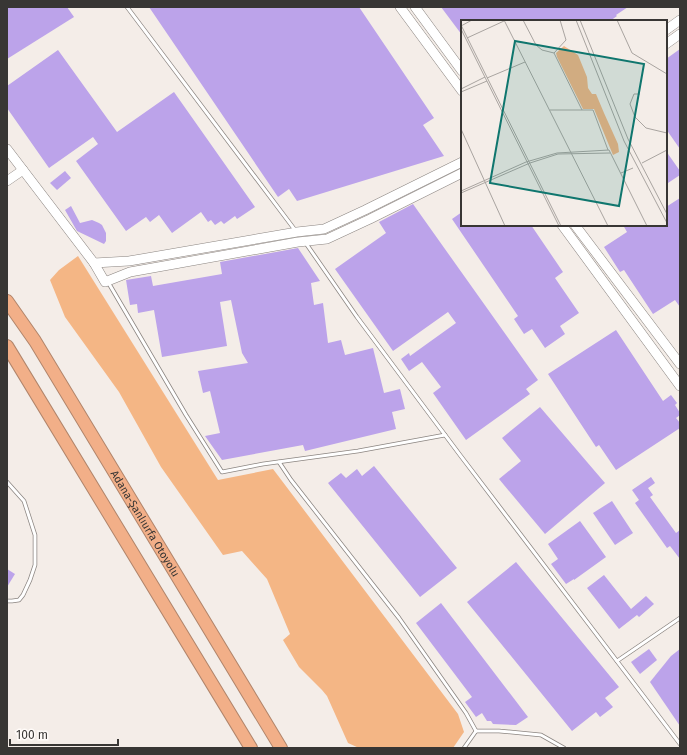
<svg xmlns="http://www.w3.org/2000/svg" width="687" height="755" font-family="'Fira Sans',sans-serif">
  <style>
    .green { fill: #f4b685 }
    .building { fill: #bca3ea }
    .lines { fill: none; stroke-linecap: round; stroke-linejoin: round }
    .lane-casing { stroke: #8b8581; stroke-width: 4.5 }
    .secondary-casing { stroke: #8b8581; stroke-width: 10 }
    .highway-casing { stroke: #b1856b; stroke-width: 14 }
    .lane { stroke: #fff; stroke-width: 3 }
    .secondary { stroke: #fff; stroke-width: 9 }
    .highway { stroke: #f2af88; stroke-width: 12 }
    .labels { text-anchor: middle; dominant-baseline: central; stroke-width: 3; stroke-linejoin: round; paint-order: stroke }
    .street-label { font-size: 11px; fill: #383634; stroke: #fffbf8 }
    .inset-road { fill: none; stroke: #a9a4a0; stroke-width: 1 }
    .view { fill: #0f766e; fill-opacity: 0.15; stroke: #0f766e; stroke-width: 2 }
    .inset-edge { fill: none; stroke: #383634; stroke-width: 2 }
  </style>
  <rect width="100%" height="100%" fill="#f4ede8"/>
  <path class="green" d="M78,256L218,480L273,469L458,714L464,732L453,748H359L348,743L327,696L322,690L299,667L283,640L290,634L267,579L242,551L223,555L161,467L119,392L65,317L50,280L59,270Z"/>
  <g class="building">
    <path d="M7,7H67L74,17L7,59Z"/>
    <path d="M149,7H359L434,118L423,125L444,156L297,201L289,189L278,197Z"/>
    <path d="M441,7H628L616,15L617,16L610,21H462V35Z"/>
    <path d="M680,49V149L666,129V59Z"/>
    <path d="M58,50L117,132L174,92L255,207L237,219L235,216L224,224L221,221L215,225L211,220L208,222L201,212L172,233L159,215L150,222L146,217L126,231L76,161L98,144L93,137L49,168L7,108V86Z"/>
    <path d="M666,151L680,171V175L668,183V182L666,183Z"/>
    <path d="M65,171L71,178L57,190L50,183Z"/>
    <path d="M680,198V307L675,300L653,314L624,270L620,272L604,247L627,232L623,225H666V207Z"/>
    <path d="M413,204L538,380L526,389L530,394L466,440L433,393L441,387L422,362L409,371L401,359L409,353L410,356L456,323L448,312L393,351L335,269L386,233L379,222Z"/>
    <path d="M71,206L80,223L92,220L99,223L102,225L106,233V241L104,244L77,231L65,210Z"/>
    <path d="M462,212V225H531L563,272L555,278L579,313L560,326L565,334L545,348L532,329L524,334L514,319L518,316L452,219Z"/>
    <path d="M298,248L320,281L311,283L314,305L323,303L328,343L341,340L345,355L373,348L384,393L400,389L405,409L392,412L396,429L305,451L303,445L222,460L205,436L220,433L210,391L203,393L198,371L248,363L242,353L231,300L220,302L227,346L162,357L154,310L138,313L137,304L130,305L126,280L151,276L153,286L222,274L220,262Z"/>
    <path d="M616,330L663,401L671,395L677,403L675,405L680,413V415L676,418L680,423V428L616,470L599,445L596,447L548,374Z"/>
    <path d="M540,407L605,483L545,534L499,479L521,461L502,438Z"/>
    <path d="M374,466L457,568L420,597L328,483L341,473L346,478L357,469L362,476Z"/>
    <path d="M651,477L655,483L648,488L653,495L650,497L676,533L680,530V559L670,546L667,548L635,503L639,500L632,490Z"/>
    <path d="M612,501L633,533L615,545L593,513Z"/>
    <path d="M580,521L606,557L574,580V579L566,584L551,564L558,559L548,544Z"/>
    <path d="M516,562L619,687L605,698L613,707L600,717L596,712L572,731L467,602Z"/>
    <path d="M7,569L15,574L7,587Z"/>
    <path d="M604,575L631,609L646,596L654,604L639,617L637,615L619,629L587,588Z"/>
    <path d="M441,603L528,717L516,725L493,724L491,721H487L482,713L476,717L465,702L472,697L416,623Z"/>
    <path d="M649,649L657,660L640,674L631,662Z"/>
    <path d="M680,649V726L650,682L671,656Z"/>
  </g>
  <g class="lines">
    <defs>
      <g id="lane">
        <path d="M127,7L295,230"/>
        <path d="M305,242L357,317L460,455L680,744"/>
        <path d="M108,282L186,415L222,472L263,464L358,451L445,435"/>
        <path d="M279,462L291,480L399,618L466,713L476,731"/>
        <path d="M7,482L24,501L35,535V565L30,580L23,595L19,600L12,601H7"/>
        <path d="M617,661L680,618"/>
        <path d="M476,731H499L541,735L564,748"/>
        <path d="M464,748L476,731"/>
      </g>
      <g id="secondary">
        <path d="M400,7L462,91"/>
        <path d="M415,7L462,71"/>
        <path d="M666,30L680,20"/>
        <path d="M666,44L680,34"/>
        <path d="M7,149L94,263L105,282L130,272L298,242L327,239L370,219L462,173"/>
        <path d="M7,181L23,170"/>
        <path d="M562,225L680,386"/>
        <path d="M575,225L680,364"/>
        <path d="M94,263L129,261L297,232L324,229L365,210L462,162"/>
      </g>
      <g id="highway">
        <path id="s1" d="M7,301L35,341L281,748"/>
        <path d="M7,346L251,748"/>
      </g>
    </defs>
    <use href="#lane" class="lane-casing"/>
    <use href="#secondary" class="secondary-casing"/>
    <use href="#highway" class="highway-casing"/>
    <use href="#lane" class="lane"/>
    <use href="#secondary" class="secondary"/>
    <use href="#highway" class="highway"/>
  </g>
  <g class="labels">
    <g class="street-label">
      <text stroke="none"><textPath href="#s1" startOffset="262">Adana-Şanlıurfa Otoyolu</textPath></text>
    </g>
  </g>
  <g transform="translate(461 20)">
    <rect width="206" height="206" fill="#f4ede8"/>
    <path d="M103,26L117,35L126,57L127,68L131,74H135L143,93L157,124L158,132L152,135L133,89H122L96,37L95,33Z" fill="#f4b685"/>
    <path class="inset-road" d="M43,0L147,206M62,0L75,25L81,30L93,33M115,0L163,121L206,203M119,0L167,119L206,194M156,0L171,33L206,54M0,5L100,206M0,6L11,0M0,9L98,206M6,18L43,1M93,33L121,90M93,33L105,20L99,0M26,58L64,42M0,69L24,57M0,72L26,61M179,74H173L169,84L174,97L185,108L206,113M89,90H132L147,130M0,109L44,206M181,143L206,130M160,153L172,148M0,171L65,142L96,133L148,130L186,206M0,173L69,143L97,134L149,133"/>
    <path class="view" d="M54,21L183,44L158,186L29,163Z"/>
    <rect width="206" height="206" class="inset-edge"/>
  </g>
  <rect width="687" height="755" fill="none" stroke="#383634" stroke-width="16"/>
  <path d="M10 739v6h108v-6" fill="none" stroke="#383634" stroke-width="2"/>
  <text x="16" y="739" font-size="12" fill="#383634" stroke="#fffbf8" stroke-width="3" paint-order="stroke">100 m</text>
</svg>
